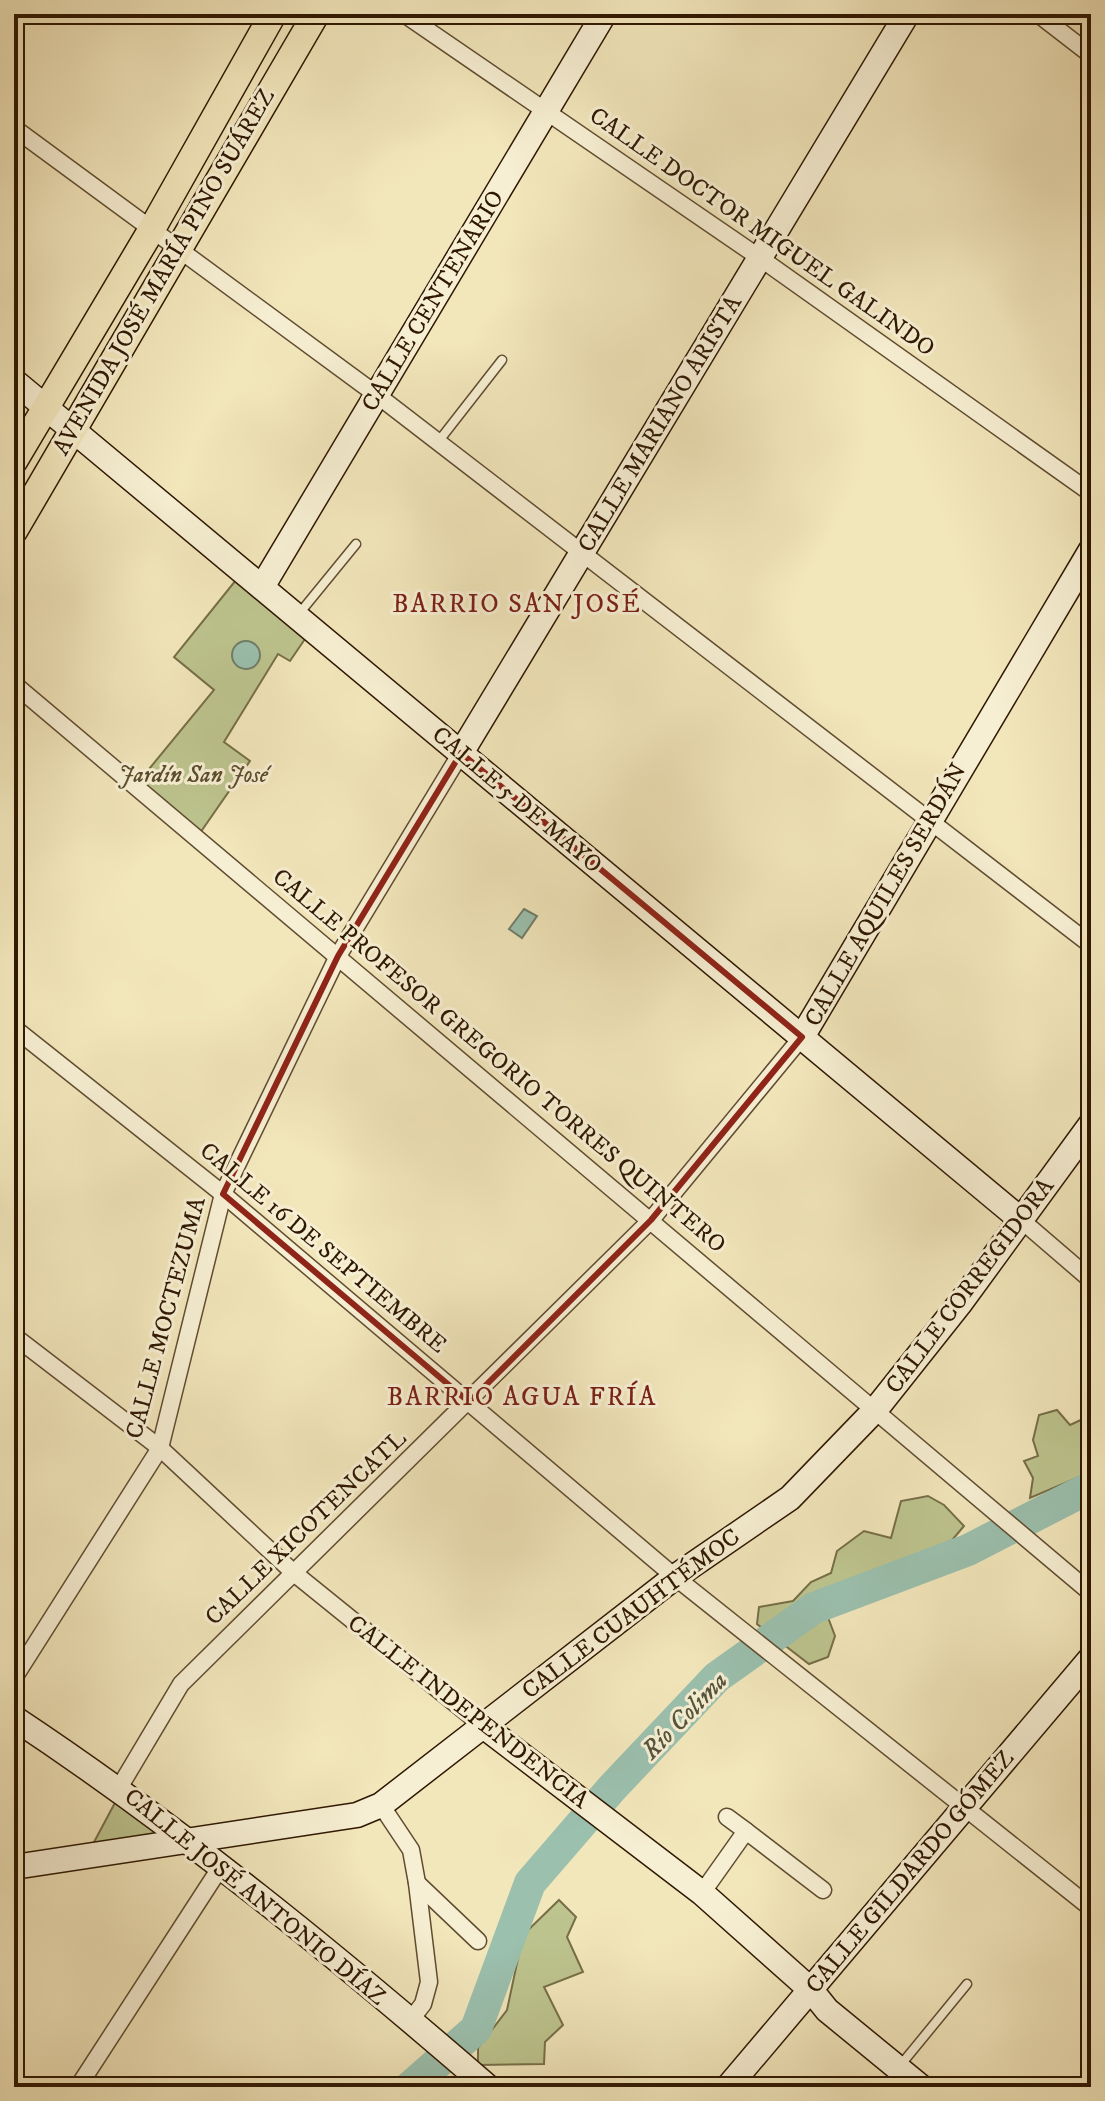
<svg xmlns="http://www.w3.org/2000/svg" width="1105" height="2101" font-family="'IM FELL DW Pica',serif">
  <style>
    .green { fill: #bdc48e; stroke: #766e48; stroke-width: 2 }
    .water { fill: #9bc0ae; stroke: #707d69; stroke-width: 2 }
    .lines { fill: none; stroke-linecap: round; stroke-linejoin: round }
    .river { stroke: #9bc0ae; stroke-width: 32 }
    .lane-casing { stroke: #604c30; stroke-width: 11 }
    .street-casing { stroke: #604c30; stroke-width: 19 }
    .secondary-casing { stroke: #2f1802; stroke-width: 27 }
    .primary-casing { stroke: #2f1802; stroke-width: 29 }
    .lane { stroke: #f7efd3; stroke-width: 8 }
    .street { stroke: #f7efd3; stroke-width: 16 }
    .secondary { stroke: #f7efd3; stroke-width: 24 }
    .primary { stroke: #f2e6bb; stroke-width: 26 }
    .marked { fill: none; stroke: #8f2418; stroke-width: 6; stroke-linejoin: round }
    .labels { text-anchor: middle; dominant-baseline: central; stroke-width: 6; stroke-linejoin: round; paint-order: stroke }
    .street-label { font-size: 24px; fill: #2f1802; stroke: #f7efd3 }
    .park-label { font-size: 24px; font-style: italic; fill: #5a4c2c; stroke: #f7efd3 }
    .neighbourhood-label { font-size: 26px; letter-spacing: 2px; fill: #7a1f14; stroke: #f7efd3 }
    .water-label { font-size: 26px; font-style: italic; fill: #55533e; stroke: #f7efd3 }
  </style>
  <rect width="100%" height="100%" fill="#f2e6bb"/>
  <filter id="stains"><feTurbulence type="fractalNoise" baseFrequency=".0025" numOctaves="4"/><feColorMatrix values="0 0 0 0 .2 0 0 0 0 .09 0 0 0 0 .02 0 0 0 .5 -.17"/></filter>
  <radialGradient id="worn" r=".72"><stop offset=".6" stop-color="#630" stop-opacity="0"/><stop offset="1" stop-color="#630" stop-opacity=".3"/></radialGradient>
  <g class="green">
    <path d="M236,580L305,639L290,661L278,654L224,742L250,761L200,833L140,780L214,690L174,657Z"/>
    <path d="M1087,1395H1091V1472L1030,1498L1033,1478L1024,1461L1038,1456L1033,1440L1039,1415L1057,1410L1070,1425L1083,1419Z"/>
    <path d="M928,1496L944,1505L964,1526L943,1551L907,1579L865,1583L851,1603L826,1612L835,1636L828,1657L809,1664L757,1624L759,1607L793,1601L811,1582L831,1573L837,1551L864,1531L891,1538L901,1501Z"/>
    <path d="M117,1799L167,1832L93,1844Z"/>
    <path d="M559,1900L576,1917L567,1937L583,1972L544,1987L563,2025L545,2042L544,2064L478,2065V2048L507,2010L523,1935Z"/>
  </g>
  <g class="water">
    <circle cx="246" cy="655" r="14"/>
    <path d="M524,909L537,916L522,938L509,929Z"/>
  </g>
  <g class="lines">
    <path class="river" d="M410,2087L476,2029L530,1883L612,1788L717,1677L814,1608L968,1550L1091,1487"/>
    <defs>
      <g id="lane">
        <path d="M438,442L502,360"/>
        <path d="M298,615L356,544"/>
        <path d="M899,2067L967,1984"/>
      </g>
      <g id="street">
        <path d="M404,14L760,258L1091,493"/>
        <path d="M1038,14L1091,55"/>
        <path d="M14,128L377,395L1091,945"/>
        <path d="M14,684L1091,1593"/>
        <path d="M14,1028L223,1194L675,1577L1091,1908"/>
        <path d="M1020,1219L1091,1280"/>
        <path d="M14,1336L160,1448L294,1573L482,1725"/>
        <path d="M14,1678L160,1448L223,1194L338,956L461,753"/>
        <path d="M119,1788L181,1684L651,1220L802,1037"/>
        <path d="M381,1805L411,1850L417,1883L429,1982L423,2004L409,2022"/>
        <path d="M746,1831L823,1890"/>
        <path d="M417,1883L478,1941"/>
        <path d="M702,1893L746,1831L727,1817"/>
        <path d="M78,2087L220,1868"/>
      </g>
      <g id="secondary">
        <path d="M14,381L1020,1219"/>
        <path d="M262,587L604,14"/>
        <path d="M461,753L907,14"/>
        <path d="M802,1037L1091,550"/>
        <path d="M14,1718C180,1828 338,1957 488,2087"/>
        <path d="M482,1725L702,1893L811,1990L827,2010L921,2087"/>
        <path d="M14,1867L357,1815L381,1805L675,1577L790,1498L876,1409L961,1302L1091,1124"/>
        <path d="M728,2087L1091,1658"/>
      </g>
      <g id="primary">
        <path d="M14,461L152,229L273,14"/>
        <path d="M14,531L316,14"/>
      </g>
    </defs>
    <use href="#lane" class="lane-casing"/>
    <use href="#street" class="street-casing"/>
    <use href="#secondary" class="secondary-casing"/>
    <use href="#primary" class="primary-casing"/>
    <use href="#lane" class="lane"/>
    <use href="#street" class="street"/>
    <use href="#secondary" class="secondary"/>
    <use href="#primary" class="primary"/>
  </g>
  <path class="marked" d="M461,753L802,1037L651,1220L469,1402L223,1194L338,956Z"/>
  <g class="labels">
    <g class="street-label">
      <text transform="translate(762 232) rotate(35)">CALLE DOCTOR MIGUEL GALINDO</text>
      <text transform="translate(164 272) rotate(-60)">AVENIDA JOSÉ MARÍA PINO SUÁREZ</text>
      <text transform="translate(433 301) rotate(-59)">CALLE CENTENARIO</text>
      <text transform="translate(660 424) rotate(-59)">CALLE MARIANO ARISTA</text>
      <text transform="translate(517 800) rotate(40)">CALLE 5 DE MAYO</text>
      <text transform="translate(886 895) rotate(-60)">CALLE AQUILES SERDÁN</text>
      <text transform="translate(499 1061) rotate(40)">CALLE PROFESOR GREGORIO TORRES QUINTERO</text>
      <text transform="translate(323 1248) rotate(40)">CALLE 16 DE SEPTIEMBRE</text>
      <text transform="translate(970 1286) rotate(-53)">CALLE CORREGIDORA</text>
      <text transform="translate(166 1318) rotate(-75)">CALLE MOCTEZUMA</text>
      <text transform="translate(306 1528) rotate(-44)">CALLE XICOTENCATL</text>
      <text transform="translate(631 1614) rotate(-37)">CALLE CUAUHTÉMOC</text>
      <text transform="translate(468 1712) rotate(38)">CALLE INDEPENDENCIA</text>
      <text transform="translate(910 1872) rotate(-50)">CALLE GILDARDO GÓMEZ</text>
      <text transform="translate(255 1897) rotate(39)">CALLE JOSÉ ANTONIO DÍAZ</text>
    </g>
    <g class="park-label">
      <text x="193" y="775">Jardín San José</text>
    </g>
    <g class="neighbourhood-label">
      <text x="517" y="604">BARRIO SAN JOSÉ</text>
      <text x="522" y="1397">BARRIO AGUA FRÍA</text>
    </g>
    <g class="water-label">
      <text transform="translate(685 1716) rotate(-46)">Río Colima</text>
    </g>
  </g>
  <rect width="1105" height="2101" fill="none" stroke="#f2e6bb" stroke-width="48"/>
  <rect x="16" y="16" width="1073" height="2069" fill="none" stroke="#2f1802" stroke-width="4"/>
  <rect x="24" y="24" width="1057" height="2053" fill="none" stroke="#2f1802" stroke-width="2"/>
  <rect width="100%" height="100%" filter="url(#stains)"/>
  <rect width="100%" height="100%" fill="url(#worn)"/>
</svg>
